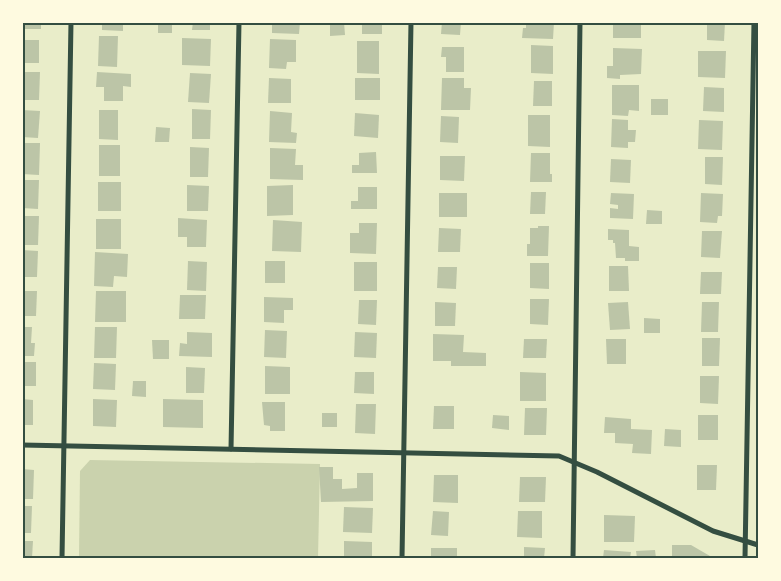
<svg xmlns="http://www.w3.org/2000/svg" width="781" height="581" font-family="'PT Serif',serif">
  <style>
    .green { fill: #cad2ad }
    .building { fill: #bcc5a7 }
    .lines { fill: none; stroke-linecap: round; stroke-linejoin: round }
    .minor { stroke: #344e41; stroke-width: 5 }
    .neatline { fill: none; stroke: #344e41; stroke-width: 2 }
  </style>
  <rect width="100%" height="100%" fill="#e9edc9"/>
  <path class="green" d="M90,460L320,464L318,558H79L80,471Z"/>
  <g class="building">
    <rect x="22" y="22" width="19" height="7"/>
    <path d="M102,22H123V31L102,30Z"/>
    <rect x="158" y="22" width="14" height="11"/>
    <path d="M193,22H210V30H192Z"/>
    <path d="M272,22H300L299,34L272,33Z"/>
    <path d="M330,22H344L345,35L330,36Z"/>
    <rect x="362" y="22" width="20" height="12"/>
    <path d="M442,22H461L460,35L441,34Z"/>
    <path d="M526,22H554L553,39L522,38L523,28H526Z"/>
    <rect x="613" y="22" width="28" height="16"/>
    <path d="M707,22H725L724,41L707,40Z"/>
    <path d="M99,36H118L117,67L98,66Z"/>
    <path d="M182,38L211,39L210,66L182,65Z"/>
    <path d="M270,39L296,40V62H287L286,69L269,68Z"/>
    <rect x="22" y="40" width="17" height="23"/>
    <path d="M357,41H379V74L357,73Z"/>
    <path d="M531,45L553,46V74L531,73Z"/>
    <path d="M442,47H464V72H446V57H441Z"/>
    <path d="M613,48L642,49L641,74L620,75V79L607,78V66H613Z"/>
    <path d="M698,51H726L725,78L698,77Z"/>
    <path d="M22,72H40L39,100H22Z"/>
    <path d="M97,72L131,74V87L123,86V101H104V87H96Z"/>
    <path d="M190,73L211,74L209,103L188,102Z"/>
    <path d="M269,78L291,79V103H268Z"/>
    <rect x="355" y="78" width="25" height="22"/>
    <path d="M442,78H464V88H471L470,110H441Z"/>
    <path d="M534,81H552V106H533Z"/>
    <path d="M612,85H639V111L629,110L628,116L612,115Z"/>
    <path d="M704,87L724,88V112L703,111Z"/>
    <rect x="651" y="99" width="17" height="16"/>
    <path d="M192,109L211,110L210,139H192Z"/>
    <path d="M22,110L40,111L38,138L22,137Z"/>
    <path d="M99,110H118V140L99,139Z"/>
    <path d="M270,111L292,113L291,132L297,133L296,143L269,142Z"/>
    <path d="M355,113L379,115L378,138L354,136Z"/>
    <path d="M528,115H550V147L528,146Z"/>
    <path d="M441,116L459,117L458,143L440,142Z"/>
    <path d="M612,119L628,120V130H636L635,142H628V148L611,147Z"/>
    <path d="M699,120L723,121L722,150L698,149Z"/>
    <path d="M156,127L170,128L169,142H155Z"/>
    <path d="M22,143H40L39,175L22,174Z"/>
    <rect x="99" y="145" width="21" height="31"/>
    <path d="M190,147L209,148L208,177H190Z"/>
    <path d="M270,148L296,149L295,165H303V180L270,179Z"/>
    <path d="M376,152L377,173H352V165H359V153Z"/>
    <path d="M531,153H550V174H552V182H530Z"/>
    <path d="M440,156H465L464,181L440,180Z"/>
    <path d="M705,157H723L722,185L705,184Z"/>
    <path d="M611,159L631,160L630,183L610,182Z"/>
    <path d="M22,180H39L38,209L22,208Z"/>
    <rect x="98" y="182" width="23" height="29"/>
    <path d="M187,185L209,186L208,211H187Z"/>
    <path d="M293,185V215L267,216V186Z"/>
    <path d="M358,187H377V209H351V201H358Z"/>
    <path d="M531,192H546L545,214H530Z"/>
    <rect x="439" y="193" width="28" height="24"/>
    <path d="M611,193L634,194L633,219L610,218V208L618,209V205L610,204Z"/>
    <path d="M701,193L723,194L722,216H718L717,223L700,222Z"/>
    <path d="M647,210L662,211V224H646Z"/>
    <path d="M22,216H39L38,245H22Z"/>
    <path d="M178,218L207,220L206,247H187V237H178Z"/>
    <rect x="96" y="219" width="25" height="30"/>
    <path d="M273,220L302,222L301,252L272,251Z"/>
    <path d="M359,223H377L376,254L350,253V233H359Z"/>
    <path d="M538,226H549L548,256H527V244H530V228H538Z"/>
    <path d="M439,228L461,229L460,252H438Z"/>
    <path d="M608,229L629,230V246L639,247V261H625V258H616L615,243H613V240H608Z"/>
    <path d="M702,231H722L720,258L701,257Z"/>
    <path d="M22,250L38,251L37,277H22Z"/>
    <path d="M95,252L128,254L127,277L114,276L113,287L94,286Z"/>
    <path d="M188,261L207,262L206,291L187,290Z"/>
    <rect x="265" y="261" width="20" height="22"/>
    <rect x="354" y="262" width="23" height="29"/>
    <path d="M530,263H549V289L530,288Z"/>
    <path d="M609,266H628L629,291H609Z"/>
    <path d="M438,267H457L456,289L437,288Z"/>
    <path d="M701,272H722L721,294H700Z"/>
    <path d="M22,291H37L36,316H22Z"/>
    <path d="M96,291H126V322H95Z"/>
    <path d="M180,295H206L205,319H179Z"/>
    <path d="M264,297L293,298V310H284V323L264,322Z"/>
    <path d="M530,299H549L548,325L530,324Z"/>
    <path d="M359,300H377L376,325L358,324Z"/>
    <path d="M435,302L456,303L455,326H435Z"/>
    <path d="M628,302L630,329L610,330L608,303Z"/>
    <path d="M702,302H719L718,332H701Z"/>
    <path d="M644,318L660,319V333H644Z"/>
    <path d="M22,327H32L31,343H35L34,356H22Z"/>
    <path d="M95,327H117L116,358H94Z"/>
    <path d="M265,330L287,331L286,358L264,357Z"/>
    <path d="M187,332L212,333V357L179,356L180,343L187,344Z"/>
    <path d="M355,332L377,333L376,358L354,357Z"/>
    <path d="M433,334L464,335L463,352L486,353V366H451V361H433Z"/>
    <path d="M702,338H720L719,366H702Z"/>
    <path d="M524,339H547L546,358H523Z"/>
    <path d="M606,339H626V364H607Z"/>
    <path d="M152,340H169V359H153Z"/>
    <rect x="22" y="362" width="14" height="24"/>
    <path d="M94,363L116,364L115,390L93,389Z"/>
    <path d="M265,366L290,367V394H265Z"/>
    <path d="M186,367L205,368L204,393H186Z"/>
    <path d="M355,372H374V394L354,393Z"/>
    <path d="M520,372L546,373V401H520Z"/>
    <path d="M700,376H719L718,404L700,403Z"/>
    <path d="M133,381H146V397L132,396Z"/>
    <path d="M22,399L33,400V425H22Z"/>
    <path d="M93,399L117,400L116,427L93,426Z"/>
    <path d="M163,399L203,400V428L163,427Z"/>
    <path d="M262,402H285V431H270V426L264,425Z"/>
    <path d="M356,404H376L375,434L355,433Z"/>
    <path d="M434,406H454V429H433Z"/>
    <path d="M525,408H547L546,435H524Z"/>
    <rect x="322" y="413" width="15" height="14"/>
    <path d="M493,415L509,416V430L492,428Z"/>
    <rect x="698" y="415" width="20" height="25"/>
    <path d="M605,417L631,419V429L652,430L651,454L632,453L633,444L615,443V433H604Z"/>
    <path d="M665,429L681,430V447L664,446Z"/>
    <path d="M697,465H717L716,490H697Z"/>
    <path d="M319,467H333V479H342V489L357,488V473H373V501L321,502Z"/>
    <path d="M22,469L34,470L33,499H22Z"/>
    <path d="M434,475H458V503L433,502Z"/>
    <path d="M520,477H546L545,502H519Z"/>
    <path d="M22,506H32L31,533H22Z"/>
    <path d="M344,507L373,508L372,533L343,532Z"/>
    <path d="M433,511L449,512L448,536L431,535Z"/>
    <path d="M518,511H542V538L517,537Z"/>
    <path d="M604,515L635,516L634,542H604Z"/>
    <path d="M22,541H33L32,558H22Z"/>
    <path d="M344,541L372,542V558H344Z"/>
    <path d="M672,545H691L710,556V558H678V557H672Z"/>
    <path d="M524,547L545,548L544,558H524Z"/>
    <rect x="431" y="548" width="26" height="10"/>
    <path d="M604,550L631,552L630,558H603Z"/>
    <path d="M655,550L656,558H637L636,551Z"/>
  </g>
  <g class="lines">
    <g class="minor">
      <path d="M22,445L559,456L597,472L713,531L758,545"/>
      <path d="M231,449L239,22"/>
      <path d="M62,558L71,22"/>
      <path d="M402,558L411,22"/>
      <path d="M573,558L580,22"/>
      <path d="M745,558L754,22"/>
    </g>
  </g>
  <rect width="781" height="581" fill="none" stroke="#fefae0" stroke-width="48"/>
  <rect x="24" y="24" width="733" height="533" class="neatline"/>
</svg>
